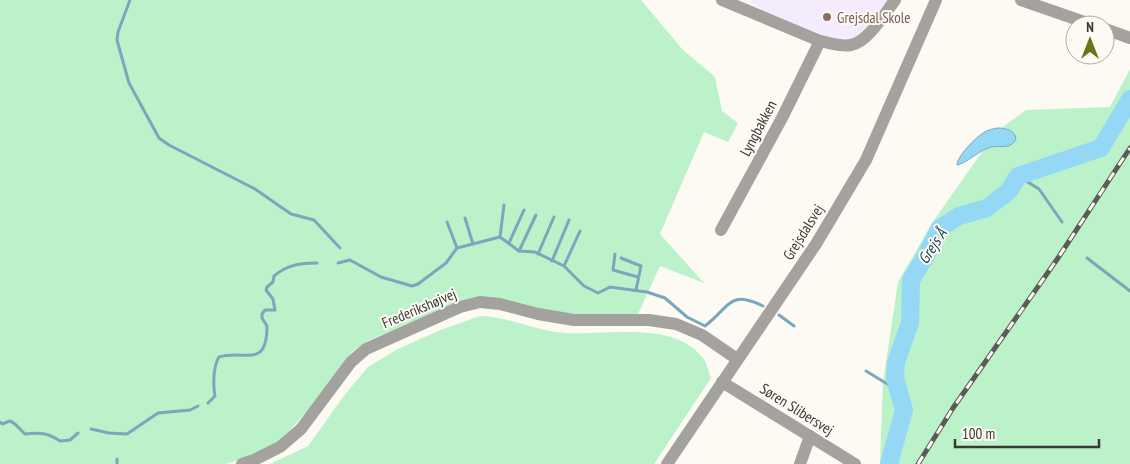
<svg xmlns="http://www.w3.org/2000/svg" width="1130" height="464" font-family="'PT Sans Narrow',sans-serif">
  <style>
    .education { fill: #f4ecfd }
    .green { fill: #bbf2ca }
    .water { fill: #95d8f6; stroke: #79a8bc }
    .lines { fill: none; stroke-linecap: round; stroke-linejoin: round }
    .stream { stroke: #79a8bc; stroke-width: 3 }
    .river { stroke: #95d8f6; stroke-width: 18 }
    .minor { stroke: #a3a29f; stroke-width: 12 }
    .rail-casing { stroke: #5c5b57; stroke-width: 5 }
    .rail { stroke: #fcfaf3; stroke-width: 3; stroke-dasharray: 9; stroke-linecap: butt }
    .education-dot { fill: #8d6e63; stroke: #fcfaf3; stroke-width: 2 }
    .labels { text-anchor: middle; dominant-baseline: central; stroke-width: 4; stroke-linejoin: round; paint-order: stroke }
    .education-label { font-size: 15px; fill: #785e54; stroke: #fcfaf3; text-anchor: start }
    .street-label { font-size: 15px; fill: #393835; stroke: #fcfaf3 }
    .water-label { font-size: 16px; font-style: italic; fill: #204757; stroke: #fcfaf3 }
  </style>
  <rect width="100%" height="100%" fill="#fcfaf3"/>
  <path class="education" d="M752,0H888L873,21L859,37L851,41L833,39L817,33L765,12L750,2Z"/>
  <g class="green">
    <path d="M0,0H641L683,50L715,77L722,111L738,123L728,142L704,132L660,234L704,283L660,266L638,314H576L553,312L481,297L369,340L352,352L308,410L283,438L267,449L238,460L225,464H0Z"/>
    <path d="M1130,69V464H880L883,382L898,282L932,223L996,132L1026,110L1110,107Z"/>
    <path d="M480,316C506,317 530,328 555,332C599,338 671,318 702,357C707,362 708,371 711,378L654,464H270L308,446L346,393L368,367L396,350L438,331Z"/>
  </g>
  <path class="water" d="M997,128C1005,128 1015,130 1016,139C1010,151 998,144 988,148C977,152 967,163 957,165C957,156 979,133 989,130C991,129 994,129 997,128Z"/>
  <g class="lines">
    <g class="stream">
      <path d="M130,0L118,32L117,40L129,83L159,138L169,145L255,189L291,214L314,220L340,248"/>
      <path d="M1018,176L1039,189L1062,222"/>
      <path d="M465,218L473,244"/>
      <path d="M447,222L457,248"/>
      <path d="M500,237L504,205"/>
      <path d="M509,243L524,210"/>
      <path d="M519,251L536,215"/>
      <path d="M538,254L554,217"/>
      <path d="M615,254L613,270L638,277"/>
      <path d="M621,258L641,266L636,290"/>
      <path d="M1087,258L1130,291"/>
      <path d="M552,261L569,220"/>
      <path d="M338,263L350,260L381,277L412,286L418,284L446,263L457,248L500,237L519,251L535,252L564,266L584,286L598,293L610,287L647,292L665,298L687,317L705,326C730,307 729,289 763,306"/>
      <path d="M564,266L580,231"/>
      <path d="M779,315L794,326"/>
      <path d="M866,371L899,391"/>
      <path d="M208,403L215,396C213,386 213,366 219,357C244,349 267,370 267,326L262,318V314L265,310H275L273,299L266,290L267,287L273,282L274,276C287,265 300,263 317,263"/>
      <path d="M0,422L2,424L10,421C16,423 20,430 25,434C40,432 48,433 60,441L70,440L78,433"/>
      <path d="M91,429L109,433L127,434L158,413L190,410L198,406"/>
      <path d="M117,459V464"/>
    </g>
    <path class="river" d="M889,464L904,410L895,378L896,362L910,323L911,280L924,259L940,228L959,216L987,208L1009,191L1018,176L1101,148L1130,99"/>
    <g class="minor">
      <path d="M722,0L820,41C830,43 841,47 851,45C868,42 885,13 895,0"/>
      <path d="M1021,0L1093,25"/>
      <path d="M1105,29L1130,38"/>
      <path d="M721,230L782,118L820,41"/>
      <path d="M722,382L855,464"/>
      <path d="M242,464L254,460L280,447L301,429L351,362L366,349L460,307L480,302L500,304L538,314L574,320H649L676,324L702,335L737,359"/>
      <path d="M667,464L816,244L866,160L936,0"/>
      <path d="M800,464L810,436"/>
    </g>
    <defs>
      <path id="rail" d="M918,464L953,408L1058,258L1130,148"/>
    </defs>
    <use href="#rail" class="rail-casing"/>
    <use href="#rail" class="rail"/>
  </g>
  <circle class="education-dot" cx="827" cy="17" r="5"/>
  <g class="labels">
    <g class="education-label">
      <text x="837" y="17">Grejsdal Skole</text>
    </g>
    <g class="street-label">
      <text transform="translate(758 128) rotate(-62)">Lyngbakken</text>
      <text transform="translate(803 232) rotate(-58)">Grejsdalsvej</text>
      <text transform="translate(419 308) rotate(-23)">Frederikshøjvej</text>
      <text transform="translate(797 409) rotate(32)">Søren Slibersvej</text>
    </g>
    <g class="water-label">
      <text transform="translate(932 246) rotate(-57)">Grejs Å</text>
    </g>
  </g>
  <g transform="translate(1090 40)"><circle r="24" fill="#fcfaf3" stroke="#aeaca7"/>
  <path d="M0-4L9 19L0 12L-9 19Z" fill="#6c7219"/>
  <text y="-8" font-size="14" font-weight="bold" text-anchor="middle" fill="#393835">N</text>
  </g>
  <path d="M955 439v8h144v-8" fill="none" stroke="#393835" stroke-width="2.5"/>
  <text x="962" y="439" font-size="15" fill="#393835" stroke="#fcfaf3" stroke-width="4" paint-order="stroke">100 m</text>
</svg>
